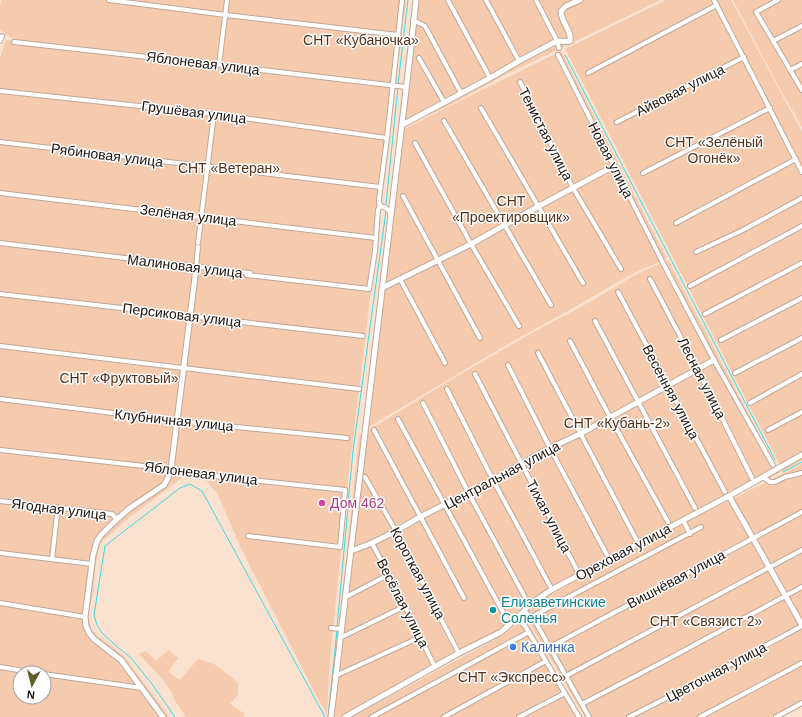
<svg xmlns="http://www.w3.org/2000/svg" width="802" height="717" font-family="Arial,sans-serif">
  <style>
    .green { fill: #f5caad; fill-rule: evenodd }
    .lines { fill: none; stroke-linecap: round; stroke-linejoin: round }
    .stream { stroke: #3addde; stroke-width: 1 }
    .minor-casing { stroke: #c0a797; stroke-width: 6 }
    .tertiary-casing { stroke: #c0a797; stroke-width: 7 }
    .minor { stroke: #fff; stroke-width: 4 }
    .tertiary { stroke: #fff; stroke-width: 5 }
    .hotel-dot { fill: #d1479c; stroke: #fff; stroke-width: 1.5 }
    .culture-dot { fill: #0f9aa8; stroke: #fff; stroke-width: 1.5 }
    .shop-dot { fill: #3f7fe0; stroke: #fff; stroke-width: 1.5 }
    .labels { text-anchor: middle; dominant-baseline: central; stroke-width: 3; stroke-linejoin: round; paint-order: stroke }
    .park-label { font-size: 14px; fill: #543118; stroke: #fff }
    .street-label { font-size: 14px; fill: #1c130d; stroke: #fff }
    .hotel-label { font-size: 14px; fill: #b23c85; stroke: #fff; text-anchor: start }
    .culture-label { font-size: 14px; fill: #0d838f; stroke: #fff; text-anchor: start }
    .shop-label { font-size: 14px; fill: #366cbe; stroke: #fff; text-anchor: start }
  </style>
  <rect width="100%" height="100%" fill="#fbe1cf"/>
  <g class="green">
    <path d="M2,0H406L349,472L330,658L327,713L319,701L242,550L217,493L206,481L195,477L184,476L125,521L100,544L96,562L93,596L89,608V618L91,629L99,637L124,656L169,717H0V58L6,40L15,41L0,29V5ZM54,45L218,62L354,79ZM20,673H44V697H20Z"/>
    <path d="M413,0H661L507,74L446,107L398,129Z"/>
    <path d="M666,0H731L802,132V460L783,471L719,347L601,118L565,49Z"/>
    <path d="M733,0H802V127L779,87Z"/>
    <path d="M561,51L667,259L640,270L614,284L568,311L513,341L369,427L404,129Z"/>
    <path d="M668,260L779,473L696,515L530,604L524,616L508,628L495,637L349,717H330L359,436L449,381L528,335L590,302L635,275Z"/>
    <path d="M802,464V706L781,717H585L526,617L533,604L667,532Z"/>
    <path d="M525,618L582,717H352L503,635Z"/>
    <path d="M169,650L178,658L168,672L180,680L198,659L214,664L238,682V694L230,704L242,712L245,717H186L175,701L172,693L163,680L139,654L146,651L156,661Z"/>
  </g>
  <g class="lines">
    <g class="stream">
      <path d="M565,55L775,460"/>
      <path d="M398,84L408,0"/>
      <path d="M386,204L398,87"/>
      <path d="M783,472L802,462"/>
      <path d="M348,503L353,451L386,211"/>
      <path d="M337,627L348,507"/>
      <path d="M175,717L152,684L131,658L114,644L102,633L97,625L94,615L105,546L180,488L190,484L202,491L325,717"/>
      <path d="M328,717L337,630"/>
    </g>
    <defs>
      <g id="minor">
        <path d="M109,0L226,15L398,35"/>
        <path d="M448,0L490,78"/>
        <path d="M486,0L519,61"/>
        <path d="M536,0L557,41L559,48"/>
        <path d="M714,0L802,172"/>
        <path d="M778,0L756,12L802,90"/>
        <path d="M413,20L425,26L461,93"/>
        <path d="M0,41L2,36"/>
        <path d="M773,41L802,26"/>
        <path d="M14,42L219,65L406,87"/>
        <path d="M558,55L664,265L714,360L773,465"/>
        <path d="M419,58L444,102"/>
        <path d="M219,65L227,0"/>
        <path d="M790,70L802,64"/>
        <path d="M588,73L717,5"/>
        <path d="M520,82L573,188L621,269"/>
        <path d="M0,91L214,114L387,138"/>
        <path d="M481,108L583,283"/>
        <path d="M444,121L551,305"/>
        <path d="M617,122L744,57"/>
        <path d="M0,142L380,187"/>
        <path d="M415,143L471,244L519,326"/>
        <path d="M643,173L770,108"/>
        <path d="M0,193L376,238"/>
        <path d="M403,196L480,338"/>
        <path d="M380,206C387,207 389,210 391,216"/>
        <path d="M676,223L796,159"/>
        <path d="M0,243L250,273"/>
        <path d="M198,243L214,114"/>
        <path d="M696,252L743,230L802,198"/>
        <path d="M196,268L198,247"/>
        <path d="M247,275L369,289L375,251L378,210L380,206L379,202V199L387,138L402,0"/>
        <path d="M400,279L445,363"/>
        <path d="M650,279L697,368L752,478"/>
        <path d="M690,286L802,226"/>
        <path d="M618,292L725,492"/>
        <path d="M0,294L363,336"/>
        <path d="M705,314L802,263"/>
        <path d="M595,321L695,508"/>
        <path d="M721,340L802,298"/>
        <path d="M570,341L610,417L668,522"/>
        <path d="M0,346L359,389"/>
        <path d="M538,353L636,539"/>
        <path d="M508,365L550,448L607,555"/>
        <path d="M735,373L802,338"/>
        <path d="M475,374L578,572"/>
        <path d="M447,389L493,480L550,586"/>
        <path d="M0,399L177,421L347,438"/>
        <path d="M423,403L468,492L527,601"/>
        <path d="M750,403L802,374"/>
        <path d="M398,419L510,625"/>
        <path d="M374,430L464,598"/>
        <path d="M768,430L802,412"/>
        <path d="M0,450L171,469L206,475L345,490L340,547L248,536"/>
        <path d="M365,477L396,531L457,650"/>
        <path d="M763,477L770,482H775L785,477L802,473"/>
        <path d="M0,501L112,514L114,516L116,520"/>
        <path d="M344,505L356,506"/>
        <path d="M683,520L690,534"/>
        <path d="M372,543L405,606L433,663"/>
        <path d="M0,553L92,564"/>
        <path d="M52,559L57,515"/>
        <path d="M542,596L548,607"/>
        <path d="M346,597L386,576"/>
        <path d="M0,603L85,617"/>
        <path d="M524,611L535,621L589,717"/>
        <path d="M531,617L701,527"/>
        <path d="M516,618L525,626L579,717"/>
        <path d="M331,628L341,629"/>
        <path d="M340,638L401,608"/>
        <path d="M550,647L802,512"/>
        <path d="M0,667L36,673"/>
        <path d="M44,674L142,688"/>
        <path d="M335,676L416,639"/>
        <path d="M566,676L802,550"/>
        <path d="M582,704L672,657L802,587"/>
        <path d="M372,717L529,632"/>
        <path d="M444,717L546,661"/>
        <path d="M519,717L565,693"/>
        <path d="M629,717L688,687L802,626"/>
        <path d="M700,717L802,663"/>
        <path d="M776,717L802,703"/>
      </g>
      <g id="tertiary">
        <path d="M402,125L490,78L519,61L557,41C561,41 566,42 570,41C572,30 561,23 561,11L566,6L580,0"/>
        <path d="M382,288L471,244L539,206L614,166"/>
        <path d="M729,496L802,625"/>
        <path d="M351,551L372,543L396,531L420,517L493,480L550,448L580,434L714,360"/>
        <path d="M163,717L121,660L94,639L89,633L86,626L85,617L93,555L97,541L101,535L116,520L130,508L164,485L168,478L171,469L196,269"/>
        <path d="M331,717L411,48L416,0"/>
        <path d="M345,717L459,653L501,632L524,611L529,605L551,590L729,496L802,455"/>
      </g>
    </defs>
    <use href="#minor" class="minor-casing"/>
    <use href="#tertiary" class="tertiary-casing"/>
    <use href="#minor" class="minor"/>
    <use href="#tertiary" class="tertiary"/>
  </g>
  <circle class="hotel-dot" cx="322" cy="503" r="4"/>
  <circle class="culture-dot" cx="493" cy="610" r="4"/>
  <circle class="shop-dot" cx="513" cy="647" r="4"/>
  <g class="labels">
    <g class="park-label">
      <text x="361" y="40">СНТ «Кубаночка»</text>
      <text x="714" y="142">СНТ «Зелёный<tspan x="714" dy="16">Огонёк»</tspan></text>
      <text x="229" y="168">СНТ «Ветеран»</text>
      <text x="511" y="201">СНТ<tspan x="511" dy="16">«Проектировщик»</tspan></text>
      <text x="119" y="378">СНТ «Фруктовый»</text>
      <text x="617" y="423">СНТ «Кубань-2»</text>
      <text x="706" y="621">СНТ «Связист 2»</text>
      <text x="512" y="677">СНТ «Экспресс»</text>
    </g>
    <g class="street-label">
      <text transform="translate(203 63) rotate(7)">Яблоневая улица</text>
      <text transform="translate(680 90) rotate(-27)">Айвовая улица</text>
      <text transform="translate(194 112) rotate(7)">Грушёвая улица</text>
      <text transform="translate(546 134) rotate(63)">Тенистая улица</text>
      <text transform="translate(107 155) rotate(7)">Рябиновая улица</text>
      <text transform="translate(611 160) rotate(63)">Новая улица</text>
      <text transform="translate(188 215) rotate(7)">Зелёная улица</text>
      <text transform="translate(185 266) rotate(7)">Малиновая улица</text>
      <text transform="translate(182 315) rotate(7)">Персиковая улица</text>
      <text transform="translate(702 378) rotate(63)">Лесная улица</text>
      <text transform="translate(671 392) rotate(62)">Весенняя улица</text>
      <text transform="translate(174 420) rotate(6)">Клубничная улица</text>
      <text transform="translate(201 473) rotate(7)">Яблоневая улица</text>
      <text transform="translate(502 475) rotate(-28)">Центральная улица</text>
      <text transform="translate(59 509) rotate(7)">Ягодная улица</text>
      <text transform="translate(549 516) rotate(62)">Тихая улица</text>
      <text transform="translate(623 552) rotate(-28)">Ореховая улица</text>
      <text transform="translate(418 573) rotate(62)">Короткая улица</text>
      <text transform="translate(676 579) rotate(-28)">Вишнёвая улица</text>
      <text transform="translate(403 603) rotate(63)">Весёлая улица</text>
      <text transform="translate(716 672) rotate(-28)">Цветочная улица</text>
    </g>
    <g class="hotel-label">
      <text x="330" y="503">Дом 462</text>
    </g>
    <g class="culture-label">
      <text x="501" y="602">Елизаветинские<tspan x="501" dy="16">Соленья</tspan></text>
    </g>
    <g class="shop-label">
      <text x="521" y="647">Калинка</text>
    </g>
  </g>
  <g transform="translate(32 685) rotate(187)"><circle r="19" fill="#ffffff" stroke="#a4a19e"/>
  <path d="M0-3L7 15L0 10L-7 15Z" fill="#5e5e2b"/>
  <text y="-6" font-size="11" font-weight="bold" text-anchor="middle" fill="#1c130d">N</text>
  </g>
</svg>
